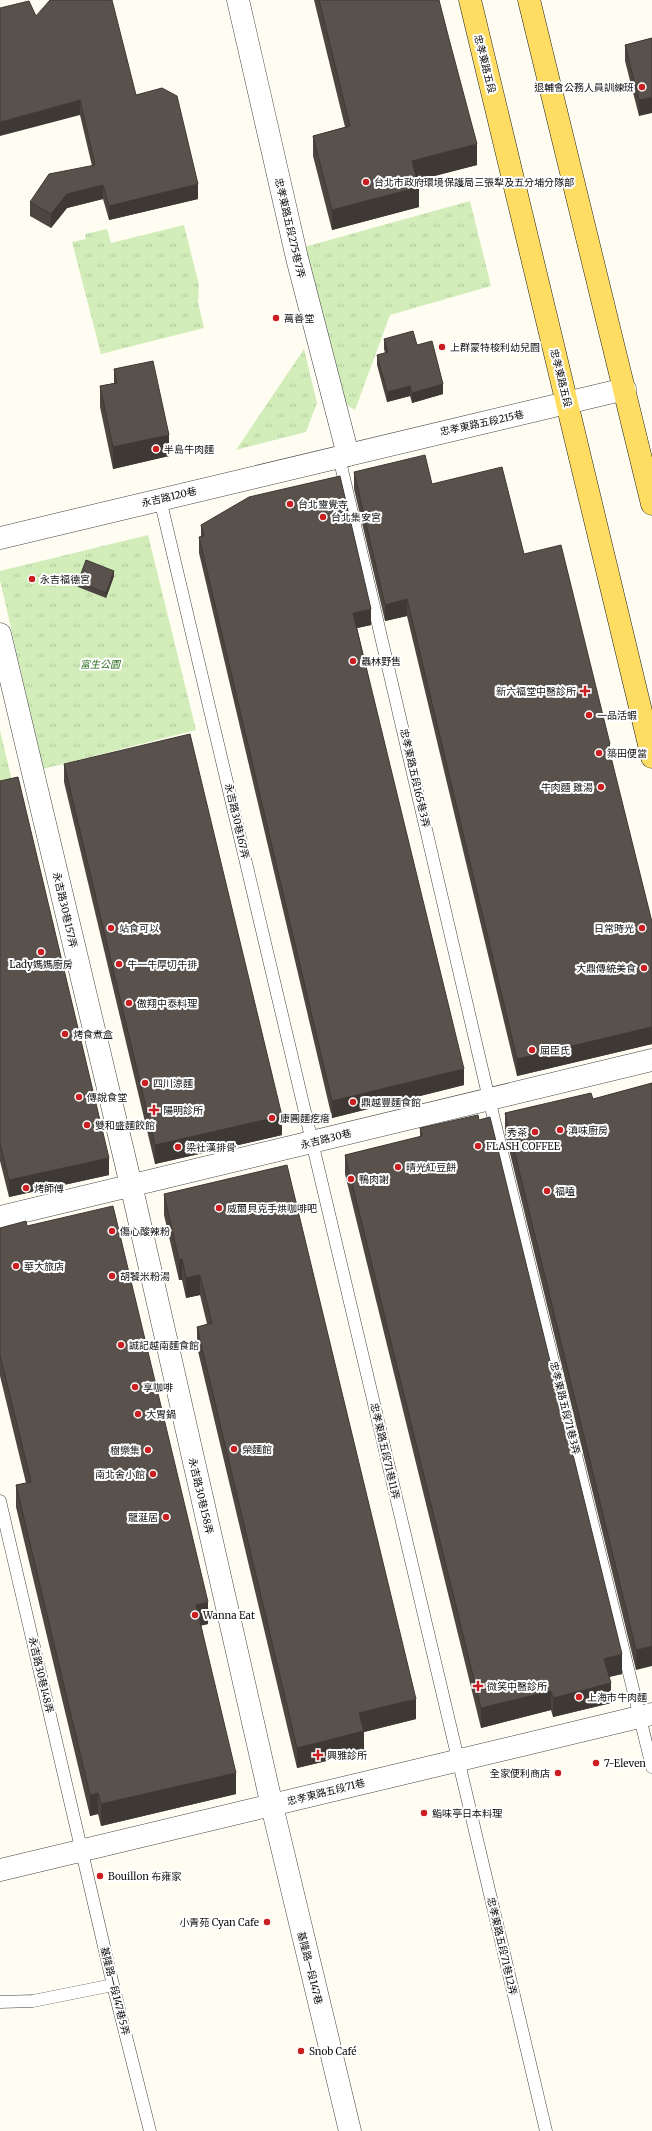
<svg xmlns="http://www.w3.org/2000/svg" width="652" height="2131" font-family="Merriweather,'Noto Sans TC',serif">
  <style>
    .park { fill: url(#park-tufts) }
    .lines { fill: none; stroke-linecap: round; stroke-linejoin: round }
    .lane-casing { stroke: #434343; stroke-width: 13 }
    .street-casing { stroke: #434343; stroke-width: 23 }
    .primary-casing { stroke: #212121; stroke-width: 23 }
    .lane { stroke: #fff; stroke-width: 12 }
    .street { stroke: #fff; stroke-width: 22 }
    .primary { stroke: #ffdd62; stroke-width: 22 }
    .wall { fill: #4d4640 }
    .shaded-wall { fill: #3e3934 }
    .building { fill: #59514b; stroke: #3e3934 }
    .poi-dot { fill: #ca1e21; stroke: #fff; stroke-width: 1.5 }
    .labels { text-anchor: middle; dominant-baseline: central; stroke-width: 4; stroke-linejoin: round; paint-order: stroke }
    .street-label { font-size: 10px; fill: #101010; stroke: #fff }
    .poi-label { font-size: 10px; fill: #101010; stroke: #fff; text-anchor: start }
    .park-label { font-size: 10px; font-style: italic; fill: #296d1b; stroke: #fff }
  </style>
  <defs>
    <pattern id="park-tufts" width="24" height="20" patternUnits="userSpaceOnUse"><rect width="24" height="20" fill="#d2edb9"/><path d="M3 7l-1-3M5 7V3M7 7l1-3M15 17l-1-3M17 17v-4M19 17l1-3" fill="none" stroke="#b3ca9e"/></pattern>
  </defs>
  <rect width="100%" height="100%" fill="#fffdf2"/>
  <g class="park">
    <path d="M470,201L491,286L390,315L355,410L345,404L304,247Z"/>
    <path d="M184,225L199,285L198,302L204,328L101,354L72,242L86,239L85,234L107,229L111,243Z"/>
    <path d="M304,349L317,403L306,432L236,450Z"/>
    <path d="M148,535L196,730L43,769L0,580V571Z"/>
    <path d="M0,730L13,785L0,791Z"/>
  </g>
  <g class="lines">
    <defs>
      <g id="lane">
        <path d="M339,457L489,1099L652,1767"/>
        <path d="M160,499L546,2131"/>
        <path d="M0,1501L113,1985L150,2131"/>
        <path d="M0,2002L33,2001L113,1985"/>
      </g>
      <g id="street">
        <path d="M238,0L297,258L348,455"/>
        <path d="M0,538L625,389"/>
        <path d="M0,634L135,1202L272,1806L350,2131"/>
        <path d="M0,1217L652,1060"/>
        <path d="M0,1870L652,1714"/>
      </g>
      <g id="primary">
        <path d="M470,0L652,757"/>
        <path d="M529,0L652,504"/>
      </g>
    </defs>
    <use href="#lane" class="lane-casing"/>
    <use href="#street" class="street-casing"/>
    <use href="#primary" class="primary-casing"/>
    <use href="#lane" class="lane"/>
    <use href="#street" class="street"/>
    <use href="#primary" class="primary"/>
  </g>
  <g class="wall">
    <path d="M314,0H439L477,165L417,180L419,207L332,230L313,156V136L345,127Z"/>
    <path d="M36,16L136,95L198,199L109,220L103,199L67,208L51,228L30,216V202L92,166L80,115Z"/>
    <path d="M652,38L639,116L625,61V45Z"/>
    <path d="M384,339L417,345L443,394L412,403L410,396L387,402L377,365V355L385,353L384,349Z"/>
    <path d="M114,369L169,456L113,469L100,407V386L114,383Z"/>
    <path d="M354,472L432,484L524,554L652,922V1044L517,1076L407,616L385,621L354,489Z"/>
    <path d="M201,525L371,625L357,628L464,1085L332,1118L199,553V537H201Z"/>
    <path d="M114,576L106,598L78,587V582Z"/>
    <path d="M64,764L282,1135L155,1164L64,782Z"/>
    <path d="M0,781L109,1175L9,1197L0,1161Z"/>
    <path d="M652,1083L636,1670L505,1133V1113L593,1099Z"/>
    <path d="M420,1128L622,1674L609,1677L611,1703L553,1717L551,1710L481,1728L345,1174V1155L420,1137Z"/>
    <path d="M164,1194L416,1719L364,1732V1752L297,1768L197,1347V1327L207,1324L200,1295L186,1298L182,1280H179L164,1215Z"/>
    <path d="M27,1226L208,1624L201,1625L236,1794L101,1826L98,1814L90,1816L16,1507V1485L26,1483L0,1376V1228Z"/>
  </g>
  <g class="shaded-wall">
    <path d="M652,97V113L639,116V100Z"/>
    <path d="M80,100V115L0,136V122Z"/>
    <path d="M477,144V165L412,182V161Z"/>
    <path d="M198,184V199L109,220V206Z"/>
    <path d="M103,185V199L67,208L51,228V214L67,194Z"/>
    <path d="M419,187V207L332,230V210Z"/>
    <path d="M443,384V394L412,403V393Z"/>
    <path d="M410,386V396L387,402V392Z"/>
    <path d="M169,435V456L113,469V447Z"/>
    <path d="M114,571V576L106,598V593Z"/>
    <path d="M407,599V616L385,621V605Z"/>
    <path d="M371,609V625L353,629V613Z"/>
    <path d="M610,744V761L608,745Z"/>
    <path d="M652,1027V1044L517,1076V1059Z"/>
    <path d="M464,1069V1085L332,1118V1101Z"/>
    <path d="M282,1116V1135L155,1164V1145Z"/>
    <path d="M109,1158V1175L9,1197V1180Z"/>
    <path d="M182,1259V1280H179V1260Z"/>
    <path d="M200,1275V1295L186,1298V1278Z"/>
    <path d="M208,1602V1624L196,1627V1605Z"/>
    <path d="M652,1646V1666L636,1670V1650Z"/>
    <path d="M622,1654V1674L604,1678V1659Z"/>
    <path d="M611,1683V1703L553,1717V1698Z"/>
    <path d="M551,1691V1710L481,1728V1708Z"/>
    <path d="M416,1699V1719L364,1732V1752L297,1768V1748L359,1713Z"/>
    <path d="M236,1773V1794L101,1826V1804Z"/>
    <path d="M98,1793V1814L90,1816V1795Z"/>
  </g>
  <g class="building">
    <path d="M50,0H112L136,95L162,88L177,96L198,184L109,206L103,185L67,194L51,214L30,202L49,174L95,165L80,100L0,122V8L29,1L36,16Z"/>
    <path d="M319,0H439L449,39L477,144L412,161L419,187L332,210L313,136L350,126Z"/>
    <path d="M652,38V97L639,100L625,45Z"/>
    <path d="M413,331L417,345L432,341L443,384L412,393L410,386L387,392L377,355L388,352L384,339Z"/>
    <path d="M153,361L169,435L113,447L100,386L117,383L114,369Z"/>
    <path d="M425,455L432,484L502,467L524,554L561,545L610,744L608,745L652,922V1027L517,1059L407,599L385,605L354,472Z"/>
    <path d="M340,476L371,609L353,613L464,1069L332,1101L199,537L204,536L201,525L249,497Z"/>
    <path d="M86,560L114,571L106,593L78,582Z"/>
    <path d="M190,734L282,1116L155,1145L64,764Z"/>
    <path d="M18,777L109,1158L9,1180L0,1144V781Z"/>
    <path d="M652,1083V1646L636,1650L505,1113L591,1093L593,1099Z"/>
    <path d="M478,1115L479,1120L490,1117L622,1654L604,1659L611,1683L553,1698L551,1691L481,1708L345,1155L422,1136L420,1128Z"/>
    <path d="M287,1165L416,1699L359,1713L364,1731L297,1748L197,1327L212,1323L200,1275L186,1278L182,1259L179,1260L164,1194Z"/>
    <path d="M113,1206L208,1602L196,1605L236,1773L101,1804L98,1793L90,1795L16,1485L31,1482L0,1355V1228L26,1221L27,1226Z"/>
  </g>
  <g class="poi-dot">
    <circle cx="642" cy="87" r="4"/>
    <circle cx="366" cy="182" r="4"/>
    <circle cx="276" cy="318" r="4"/>
    <circle cx="442" cy="347" r="4"/>
    <circle cx="156" cy="449" r="4"/>
    <circle cx="290" cy="504" r="4"/>
    <circle cx="323" cy="517" r="4"/>
    <circle cx="32" cy="579" r="4"/>
    <circle cx="353" cy="661" r="4"/>
    <path d="M583 685h4v4h4v4h-4v4h-4v-4h-4v-4h4z"/>
    <circle cx="589" cy="715" r="4"/>
    <circle cx="599" cy="753" r="4"/>
    <circle cx="601" cy="787" r="4"/>
    <circle cx="111" cy="928" r="4"/>
    <circle cx="642" cy="928" r="4"/>
    <circle cx="41" cy="952" r="4"/>
    <circle cx="119" cy="964" r="4"/>
    <circle cx="644" cy="968" r="4"/>
    <circle cx="129" cy="1003" r="4"/>
    <circle cx="65" cy="1034" r="4"/>
    <circle cx="532" cy="1050" r="4"/>
    <circle cx="145" cy="1083" r="4"/>
    <circle cx="79" cy="1097" r="4"/>
    <circle cx="353" cy="1102" r="4"/>
    <path d="M152 1104h4v4h4v4h-4v4h-4v-4h-4v-4h4z"/>
    <circle cx="272" cy="1118" r="4"/>
    <circle cx="87" cy="1125" r="4"/>
    <circle cx="560" cy="1130" r="4"/>
    <circle cx="535" cy="1132" r="4"/>
    <circle cx="478" cy="1146" r="4"/>
    <circle cx="178" cy="1147" r="4"/>
    <circle cx="398" cy="1167" r="4"/>
    <circle cx="351" cy="1179" r="4"/>
    <circle cx="26" cy="1188" r="4"/>
    <circle cx="547" cy="1191" r="4"/>
    <circle cx="219" cy="1208" r="4"/>
    <circle cx="112" cy="1231" r="4"/>
    <circle cx="16" cy="1266" r="4"/>
    <circle cx="112" cy="1276" r="4"/>
    <circle cx="121" cy="1345" r="4"/>
    <circle cx="135" cy="1387" r="4"/>
    <circle cx="138" cy="1414" r="4"/>
    <circle cx="234" cy="1449" r="4"/>
    <circle cx="148" cy="1450" r="4"/>
    <circle cx="153" cy="1474" r="4"/>
    <circle cx="166" cy="1517" r="4"/>
    <circle cx="195" cy="1615" r="4"/>
    <path d="M476 1680h4v4h4v4h-4v4h-4v-4h-4v-4h4z"/>
    <circle cx="579" cy="1697" r="4"/>
    <path d="M316 1749h4v4h4v4h-4v4h-4v-4h-4v-4h4z"/>
    <circle cx="596" cy="1763" r="4"/>
    <circle cx="558" cy="1773" r="4"/>
    <circle cx="424" cy="1813" r="4"/>
    <circle cx="100" cy="1876" r="4"/>
    <circle cx="267" cy="1922" r="4"/>
    <circle cx="301" cy="2051" r="4"/>
  </g>
  <g class="labels">
    <g class="street-label">
      <text transform="translate(485 64) rotate(76)">忠孝東路五段</text>
      <text transform="translate(290 228) rotate(77)">忠孝東路五段275巷7弄</text>
      <text transform="translate(561 378) rotate(76)">忠孝東路五段</text>
      <text transform="translate(482 423) rotate(-12)">忠孝東路五段215巷</text>
      <text transform="translate(169 497) rotate(-13)">永吉路120巷</text>
      <text transform="translate(415 778) rotate(77)">忠孝東路五段165巷3弄</text>
      <text transform="translate(237 821) rotate(77)">永吉路30巷167弄</text>
      <text transform="translate(65 910) rotate(77)">永吉路30巷157弄</text>
      <text transform="translate(326 1139) rotate(-14)">永吉路30巷</text>
      <text transform="translate(565 1408) rotate(76)">忠孝東路五段71巷3弄</text>
      <text transform="translate(385 1451) rotate(77)">忠孝東路五段71巷11弄</text>
      <text transform="translate(201 1496) rotate(77)">永吉路30巷158弄</text>
      <text transform="translate(41 1675) rotate(77)">永吉路30巷148弄</text>
      <text transform="translate(326 1792) rotate(-14)">忠孝東路五段71巷</text>
      <text transform="translate(502 1946) rotate(77)">忠孝東路五段71巷12弄</text>
      <text transform="translate(310 1968) rotate(76)">基隆路一段147巷</text>
      <text transform="translate(115 1991) rotate(76)">基隆路一段147巷5弄</text>
    </g>
    <g class="poi-label">
      <text x="634" y="87" text-anchor="end">退輔會公務人員訓練班</text>
      <text x="374" y="182">台北市政府環境保護局三張犁及五分埔分隊部</text>
      <text x="284" y="318">萬善堂</text>
      <text x="450" y="347">上群蒙特梭利幼兒園</text>
      <text x="164" y="449">半島牛肉麵</text>
      <text x="298" y="504">台北靈覺寺</text>
      <text x="331" y="517">台北集安宮</text>
      <text x="40" y="579">永吉福德宮</text>
      <text x="361" y="661">蟲林野售</text>
      <text x="576" y="691" text-anchor="end">新六福堂中醫診所</text>
      <text x="597" y="715">一品活蝦</text>
      <text x="607" y="753">築田便當</text>
      <text x="593" y="787" text-anchor="end">牛肉麵 雞湯</text>
      <text x="119" y="928">站食可以</text>
      <text x="634" y="928" text-anchor="end">日常時光</text>
      <text x="41" y="964" text-anchor="middle">Lady媽媽廚房</text>
      <text x="127" y="964">牛一牛厚切牛排</text>
      <text x="636" y="968" text-anchor="end">大鼎傳統美食</text>
      <text x="137" y="1003">傲翔中泰料理</text>
      <text x="73" y="1034">烤食煮盒</text>
      <text x="540" y="1050">屈臣氏</text>
      <text x="153" y="1083">四川涼麵</text>
      <text x="87" y="1097">傳說食堂</text>
      <text x="361" y="1102">鼎越豐麵食館</text>
      <text x="163" y="1110">陽明診所</text>
      <text x="280" y="1118">康圓麵疙瘩</text>
      <text x="95" y="1125">雙和盛麵餃館</text>
      <text x="568" y="1130">滇味廚房</text>
      <text x="527" y="1132" text-anchor="end">秀茶</text>
      <text x="486" y="1146">FLASH COFFEE</text>
      <text x="186" y="1147">梁社漢排骨</text>
      <text x="406" y="1167">晴光紅豆餅</text>
      <text x="359" y="1179">鴨肉謝</text>
      <text x="34" y="1188">烤師傅</text>
      <text x="555" y="1191">福嗑</text>
      <text x="227" y="1208">威爾貝克手烘咖啡吧</text>
      <text x="120" y="1231">傷心酸辣粉</text>
      <text x="24" y="1266">華大旅店</text>
      <text x="120" y="1276">胡饕米粉湯</text>
      <text x="129" y="1345">誠記越南麵食館</text>
      <text x="143" y="1387">享咖啡</text>
      <text x="146" y="1414">大胃鍋</text>
      <text x="242" y="1449">榮麵館</text>
      <text x="140" y="1450" text-anchor="end">樹樂集</text>
      <text x="145" y="1474" text-anchor="end">南北舍小館</text>
      <text x="158" y="1517" text-anchor="end">龍涎居</text>
      <text x="203" y="1615">Wanna Eat</text>
      <text x="487" y="1686">微笑中醫診所</text>
      <text x="587" y="1697">上海市牛肉麵</text>
      <text x="327" y="1755">興雅診所</text>
      <text x="604" y="1763">7-Eleven</text>
      <text x="550" y="1773" text-anchor="end">全家便利商店</text>
      <text x="432" y="1813">鮨味亭日本料理</text>
      <text x="108" y="1876">Bouillon 布雍家</text>
      <text x="259" y="1922" text-anchor="end">小青苑 Cyan Cafe</text>
      <text x="309" y="2051">Snob Café</text>
    </g>
    <g class="park-label">
      <text x="100" y="664">富生公園</text>
    </g>
  </g>
</svg>
